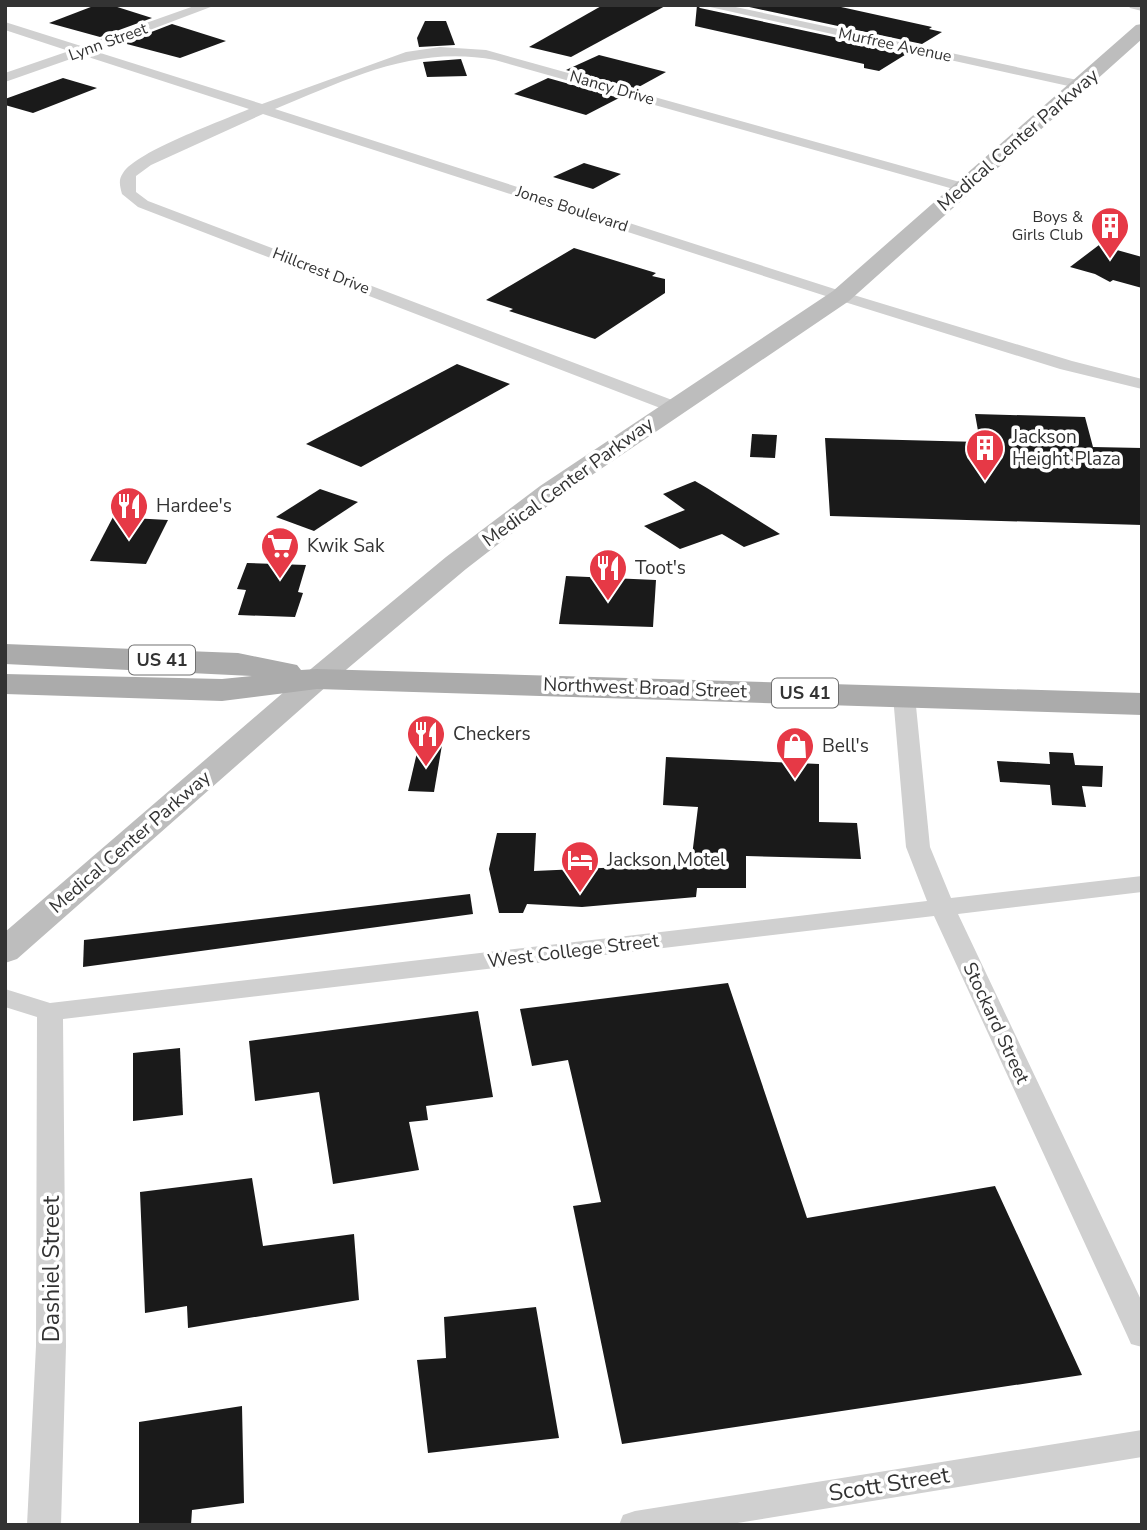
<svg xmlns="http://www.w3.org/2000/svg" width="1147" height="1530" font-family="'Nunito Sans',sans-serif">
  <style>
    .building { fill: #1a1a1a }
    .lines { fill: none; stroke-linecap: round; stroke-linejoin: round }
    .street { fill: #d0d0d0; fill-rule: evenodd }
    .secondary { fill: #bdbdbd; fill-rule: evenodd }
    .primary { fill: #ababab; fill-rule: evenodd }
    .labels { text-anchor: middle; dominant-baseline: central; stroke-width: 7; stroke-linejoin: round; paint-order: stroke }
    .far-street-label { font-size: 16px; fill: #333; stroke: #fff }
    .far-poi-label { font-size: 16px; fill: #333; stroke: #fff; text-anchor: end }
    .shield { fill: #fff; stroke: #707070; stroke-width: 2 }
    .shield-label { font-size: 18px; font-weight: bold; fill: #333 }
    .street-label { font-size: 19px; fill: #333; stroke: #fff }
    .poi-label { font-size: 19px; fill: #333; stroke: #fff; text-anchor: start }
    .near-street-label { font-size: 23px; fill: #333; stroke: #fff }
  </style>
  <rect width="100%" height="100%" fill="#fff"/>
  <g class="building">
    <path d="M96,5H111L152,18L100,37L49,23Z"/>
    <path d="M603,5H667L571,57L529,47Z"/>
    <path d="M697,5L700,8L908,53L879,71L864,68V64L695,26Z"/>
    <path d="M740,5H832L932,27L929,29L942,32L922,44Z"/>
    <path d="M425,21H446L455,45L419,47L417,38Z"/>
    <path d="M172,24L226,41L180,58L123,43Z"/>
    <path d="M599,55L666,72L635,89L566,70Z"/>
    <path d="M461,59L467,76L427,77L423,62Z"/>
    <path d="M63,78L97,88L33,113L5,105V99Z"/>
    <path d="M548,78L619,98L586,115L514,94Z"/>
    <path d="M584,163L621,174L593,189L553,177Z"/>
    <path d="M1099,245L1142,257V288L1113,280L1110,282L1095,274L1070,267Z"/>
    <path d="M574,248L656,273L652,276L665,279V293L595,339L509,311L513,309L486,300Z"/>
    <path d="M457,364L510,384L361,467L306,444Z"/>
    <path d="M975,414L1085,417L1093,447L1142,448V525L830,516L825,438L980,442Z"/>
    <path d="M752,434L777,435L775,458L750,457Z"/>
    <path d="M695,481L707,488L780,534L744,547L722,534L680,549L644,526L685,510L663,494Z"/>
    <path d="M320,489L358,502L314,531L276,517Z"/>
    <path d="M113,517L168,520L146,564L90,561Z"/>
    <path d="M247,563L306,565L298,592L303,593L295,617L238,615L246,590L237,589Z"/>
    <path d="M566,576L656,580L653,627L559,624Z"/>
    <path d="M419,744L442,745L434,792L408,791Z"/>
    <path d="M1049,752L1073,753L1075,765L1103,766L1102,787L1082,786L1086,807L1052,805L1050,785L1000,782L997,761L1050,764Z"/>
    <path d="M666,757L819,764V822L857,823L861,859L746,856V888H697L696,897L582,907L527,904L523,913H499L489,869L497,833H536L534,871L691,864L698,807L663,805Z"/>
    <path d="M470,894L473,914L83,967L84,940Z"/>
    <path d="M728,983L807,1218L995,1186L1082,1375L622,1444L573,1206L601,1202L568,1060L532,1066L520,1009Z"/>
    <path d="M478,1011L493,1097L426,1106L428,1120L409,1122L419,1170L333,1184L319,1092L255,1101L249,1041Z"/>
    <path d="M180,1048L183,1115L133,1121V1053Z"/>
    <path d="M252,1178L263,1246L354,1234L359,1300L188,1328L187,1306L145,1313L140,1192Z"/>
    <path d="M536,1307L559,1438L428,1453L417,1360L446,1358L444,1317Z"/>
    <path d="M242,1406L244,1503L192,1510L191,1525H139V1422Z"/>
  </g>
  <g class="lines">
    <g class="street">
      <path d="M197,5H216L94,51L262,104L406,52L440,47L486,50L967,184L969,187L967,190H957L495,60C414,45 349,79 275,109L847,293L1072,361L1142,379V389L1060,369L835,299L263,114L151,165L136,176V192L148,201L680,403L683,407L680,411H668L138,207L122,194C120,186 118,180 123,173C137,151 222,121 249,109L82,55L5,82V73L69,51L5,30V22L81,46Z"/>
      <path d="M701,5H726L1082,81L1089,85L1082,89Z"/>
      <path d="M1128,5H1142V11L1130,8Z"/>
      <path d="M904,689L912,691L915,696L930,847L951,898L1142,876V892L958,914L1142,1302V1347L1131,1344L1127,1335L934,916L63,1019L66,1346L61,1525H27L36,1346L37,1017L5,1007V989L50,1003L927,901L906,847L893,696L896,691Z"/>
      <path d="M1142,1430V1457L725,1525H619L623,1515L635,1511Z"/>
    </g>
    <path class="secondary" d="M1142,24V39L849,301L558,498L466,569L328,685L17,959L5,963V932L306,673L446,557L540,486L833,291L1136,25Z"/>
    <path class="primary" d="M5,644L238,653L297,665L301,670L317,669L1142,693V715L317,689L222,701L5,694V674L222,679L252,676L5,664Z"/>
  </g>
  <defs>
    <symbol id="building-pin" viewBox="-11 -11 22 30"><path d="M0 17L-7.5 6A9.5 9.5 0 1 1 7.5 6Z" fill="#e63946" stroke="#fff"/><path d="M-4-6H4V6H1V3H-1V6H-4ZM-2.5-4.3h1.7v1.8h-1.7ZM.8-4.3h1.7v1.8H.8ZM-2.5-1h1.7V.8h-1.7ZM.8-1h1.7V.8H.8Z" fill="#fff"/></symbol>
    <symbol id="restaurant-pin" viewBox="-11 -11 22 30"><path d="M0 17L-7.5 6A9.5 9.5 0 1 1 7.5 6Z" fill="#e63946" stroke="#fff"/><path d="M-5-6h1v4h1v-4h1v4h1v-4h1v5L-1.5 .5V6h-2V.5L-5-1ZM5-6V6H3V1.5H1.5Q1.5-4 5-6Z" fill="#fff"/></symbol>
    <symbol id="supermarket-pin" viewBox="-11 -11 22 30"><path d="M0 17L-7.5 6A9.5 9.5 0 1 1 7.5 6Z" fill="#e63946" stroke="#fff"/><path d="M-6-5.5h2.5l.6 2H6L4.5 2H-2.5L-4.4-4H-6ZM-1.5 3.2a1.3 1.3 0 1 0 .1 0ZM3 3.2a1.3 1.3 0 1 0 .1 0Z" fill="#fff"/></symbol>
    <symbol id="shop-pin" viewBox="-11 -11 22 30"><path d="M0 17L-7.5 6A9.5 9.5 0 1 1 7.5 6Z" fill="#e63946" stroke="#fff"/><path d="M-5-2.5h2.3a2.7 3.5 0 0 1 5.4 0H5L5.5 6h-11ZM-1.5-2.5h3a1.5 2.3 0 0 0-3 0Z" fill="#fff"/></symbol>
    <symbol id="hotel-pin" viewBox="-11 -11 22 30"><path d="M0 17L-7.5 6A9.5 9.5 0 1 1 7.5 6Z" fill="#e63946" stroke="#fff"/><path d="M-6-4.5h1.5V1H6V5H4.5V3h-9V5H-6ZM-4 0a1.8 1.8 0 1 1 3.6 0ZM.5 0V-2.5h3Q6-2.5 6 0Z" fill="#fff"/></symbol>
  </defs>
  <g fill-rule="evenodd">
    <use href="#building-pin" x="1088" y="204" width="44" height="60"/>
    <use href="#building-pin" x="963" y="426" width="44" height="60"/>
    <use href="#restaurant-pin" x="107" y="484" width="44" height="60"/>
    <use href="#supermarket-pin" x="258" y="524" width="44" height="60"/>
    <use href="#restaurant-pin" x="586" y="546" width="44" height="60"/>
    <use href="#restaurant-pin" x="404" y="712" width="44" height="60"/>
    <use href="#shop-pin" x="773" y="724" width="44" height="60"/>
    <use href="#hotel-pin" x="558" y="838" width="44" height="60"/>
  </g>
  <g class="labels">
    <g class="far-street-label">
      <text transform="translate(108 42) rotate(-20)">Lynn Street</text>
      <text transform="translate(895 45) rotate(12)">Murfree Avenue</text>
      <text transform="translate(612 88) rotate(16)">Nancy Drive</text>
      <text transform="translate(572 209) rotate(18)">Jones Boulevard</text>
      <text transform="translate(321 271) rotate(21)">Hillcrest Drive</text>
    </g>
    <g class="far-poi-label">
      <text x="1083" y="217">Boys &amp;<tspan x="1083" dy="18">Girls Club</tspan></text>
    </g>
    <g class="shield">
      <rect x="129" y="645.5" width="66" height="29" rx="5"/>
      <rect x="772" y="678.5" width="66" height="29" rx="5"/>
    </g>
    <g class="shield-label">
      <text x="162" y="660">US 41</text>
      <text x="805" y="693">US 41</text>
    </g>
    <g class="street-label">
      <text transform="translate(1018 140) rotate(-41)">Medical Center Parkway</text>
      <text transform="translate(568 482) rotate(-36)">Medical Center Parkway</text>
      <text transform="translate(645 688) rotate(2)">Northwest Broad Street</text>
      <text transform="translate(130 842) rotate(-41)">Medical Center Parkway</text>
      <text transform="translate(573 951) rotate(-7)">West College Street</text>
      <text transform="translate(996 1023) rotate(65)">Stockard Street</text>
    </g>
    <g class="poi-label">
      <text x="1012" y="437">Jackson<tspan x="1012" dy="22">Height Plaza</tspan></text>
      <text x="156" y="506">Hardee's</text>
      <text x="307" y="546">Kwik Sak</text>
      <text x="635" y="568">Toot's</text>
      <text x="453" y="734">Checkers</text>
      <text x="822" y="746">Bell's</text>
      <text x="607" y="860">Jackson Motel</text>
    </g>
    <g class="near-street-label">
      <text transform="translate(51 1269) rotate(-90)">Dashiel Street</text>
      <text transform="translate(889 1484) rotate(-9)">Scott Street</text>
    </g>
  </g>
  <rect width="1147" height="1530" fill="none" stroke="#333333" stroke-width="14"/>
</svg>
